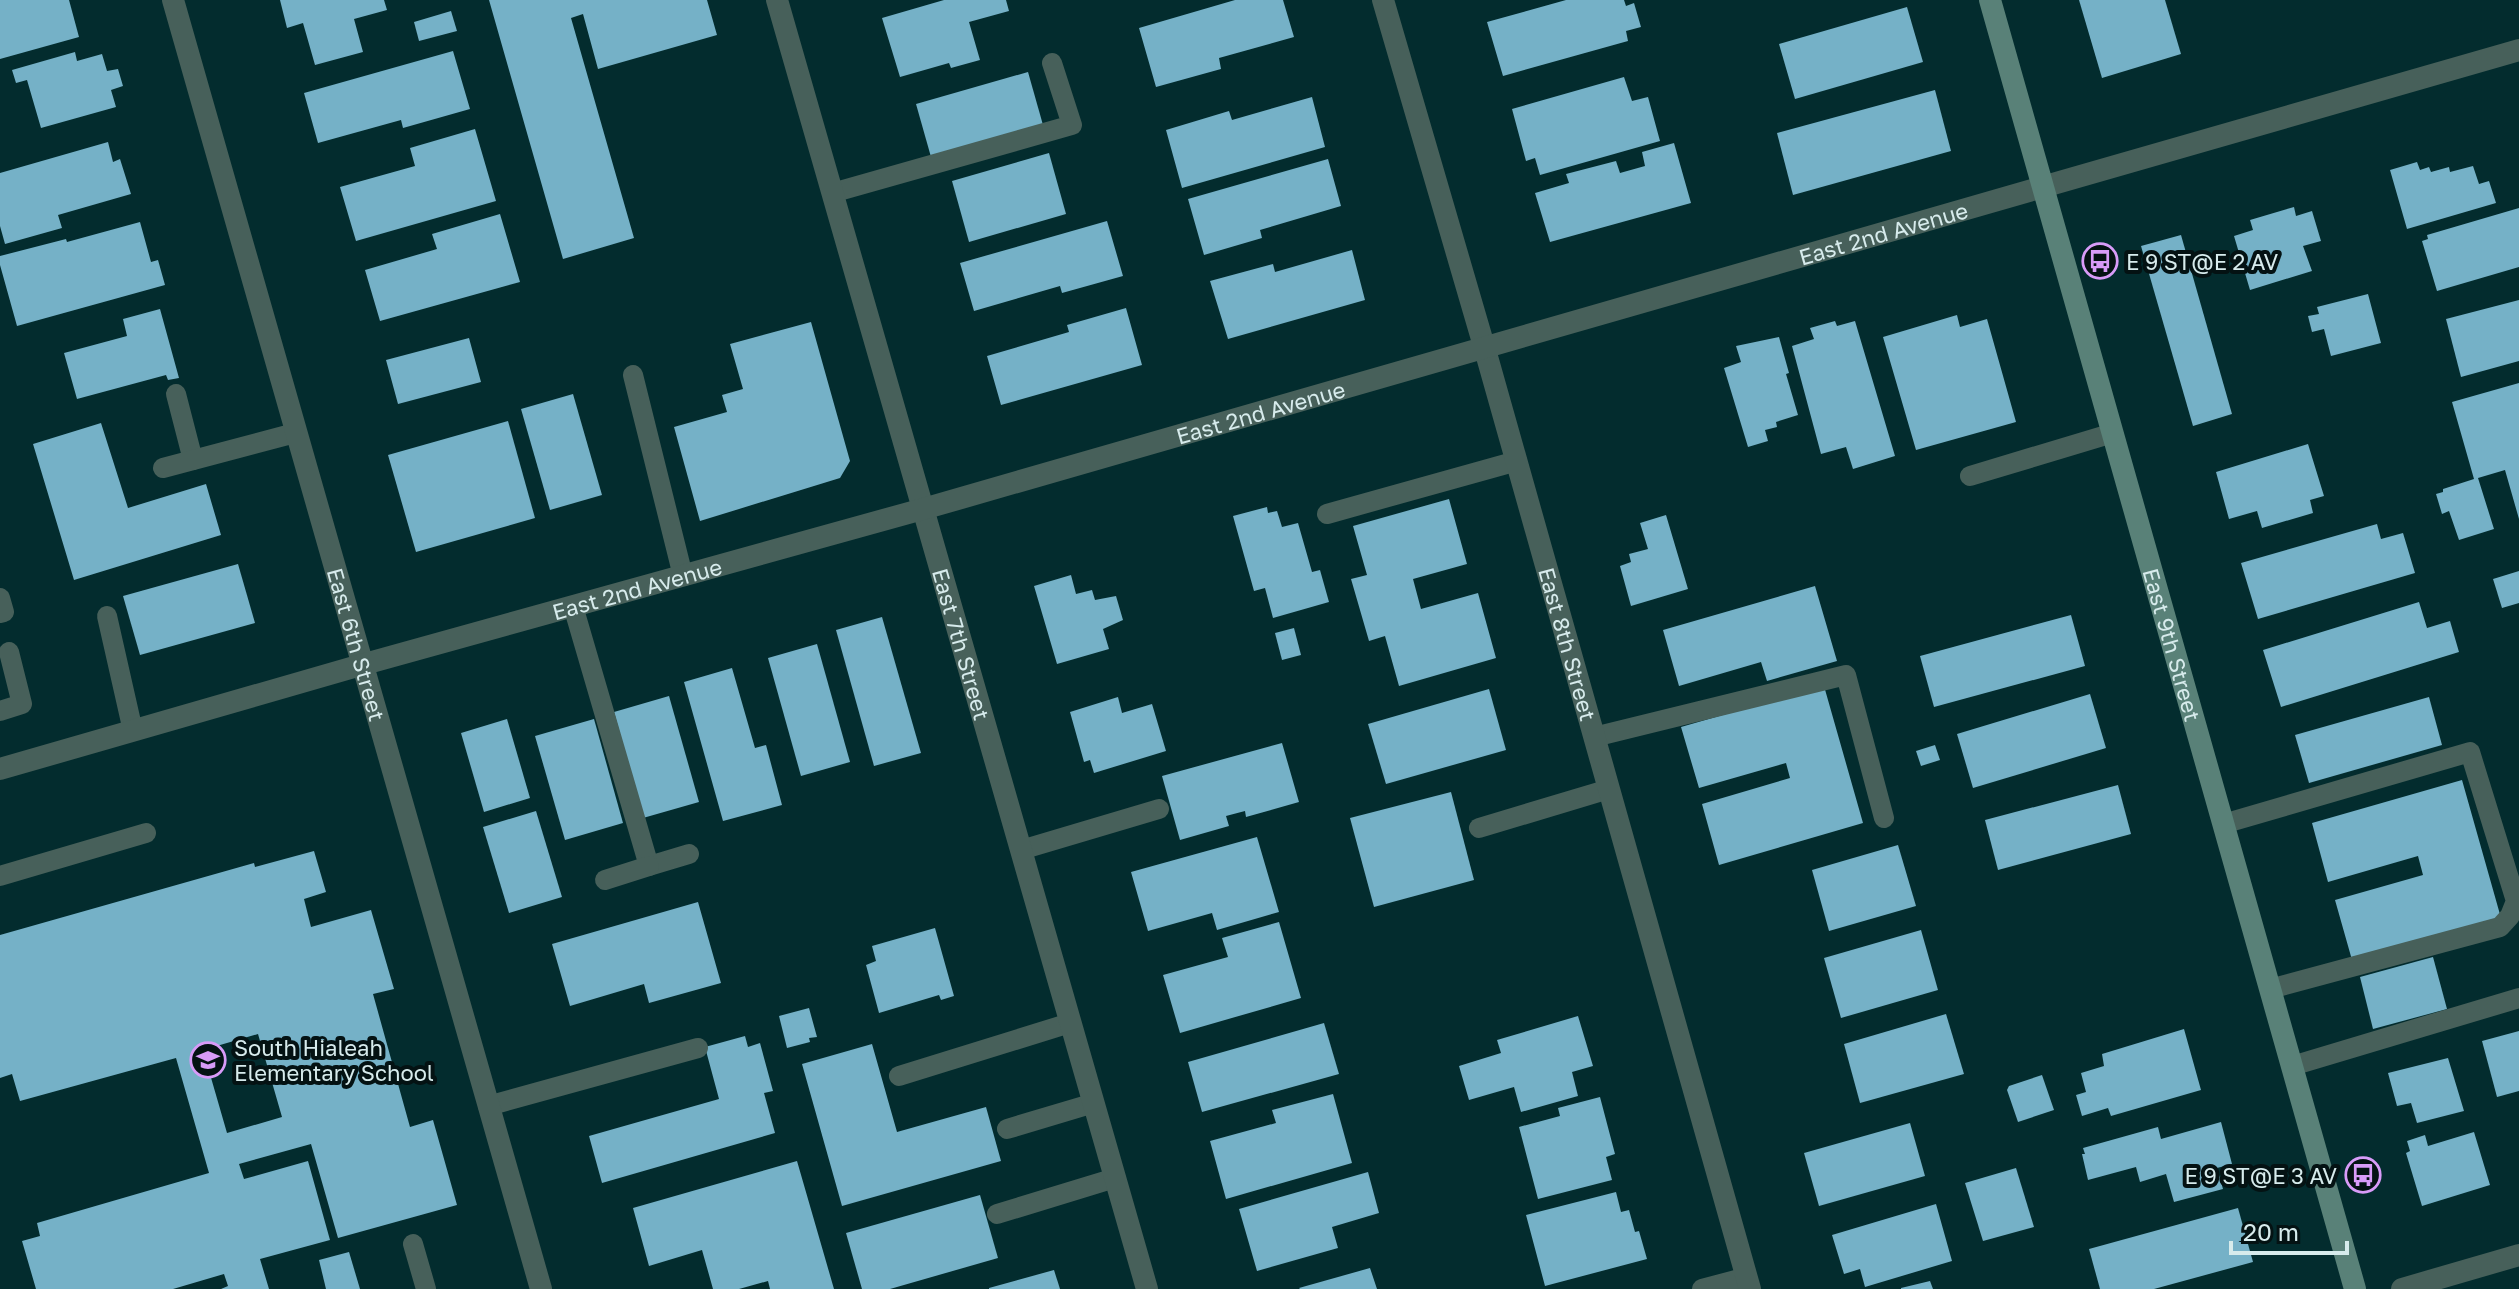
<svg xmlns="http://www.w3.org/2000/svg" width="2519" height="1289" font-family="'Golos Text',sans-serif">
  <style>
    .building { fill: #75b1c7; fill-rule: evenodd }
    .lines { fill: none; stroke-linecap: round; stroke-linejoin: round }
    .service { stroke: #47605a; stroke-width: 20 }
    .minor { stroke: #47605a; stroke-width: 22 }
    .secondary { stroke: #598178; stroke-width: 22 }
    .labels { text-anchor: middle; dominant-baseline: central; stroke-width: 8; stroke-linejoin: round; paint-order: stroke }
    .street-label { font-size: 22px; fill: #d7ebec; stroke: #041213 }
    .poi-label { font-size: 22px; fill: #d7ebec; stroke: #041213; text-anchor: start }
  </style>
  <rect width="100%" height="100%" fill="#032c2e"/>
  <g class="building">
    <path d="M0,0H69L79,37L0,59Z"/>
    <path d="M280,0H384L387,10L354,19L363,52L315,65L303,23L287,28Z"/>
    <path d="M489,0H707L717,35L598,69L583,14L571,18L634,238L563,259Z"/>
    <path d="M944,0H1006L1009,11L969,22L980,60L951,68L949,63L900,77L882,18Z"/>
    <path d="M1235,0H1283L1294,37L1219,58L1221,69L1156,87L1139,28Z"/>
    <path d="M1566,0H1624L1626,6L1634,3L1641,27L1626,31L1628,41L1503,76L1487,22Z"/>
    <path d="M2079,0H2165L2181,54L2102,78Z"/>
    <path d="M1907,7L1923,62L1795,99L1779,44Z"/>
    <path d="M451,11L457,31L419,41L414,22Z"/>
    <path d="M453,51L470,109L403,128L401,120L318,143L304,93Z"/>
    <path d="M75,52L77,61L102,54L107,71L118,69L123,86L111,90L116,107L41,128L27,80L16,83L12,70Z"/>
    <path d="M1028,72L1043,125L931,157L916,104Z"/>
    <path d="M1624,77L1632,101L1648,97L1660,141L1540,175L1535,158L1526,161L1512,109Z"/>
    <path d="M1935,90L1951,151L1793,195L1777,133Z"/>
    <path d="M1312,97L1325,147L1182,188L1166,130L1229,111L1232,120Z"/>
    <path d="M475,129L496,201L356,241L340,187L415,166L410,148Z"/>
    <path d="M108,142L113,162L120,159L131,194L58,215L62,228L5,244L0,226V173Z"/>
    <path d="M1674,143L1691,203L1550,242L1535,193L1569,183L1566,174L1616,161L1620,173L1645,166L1642,152Z"/>
    <path d="M1049,153L1066,214L969,242L952,181Z"/>
    <path d="M1328,159L1341,206L1260,230L1262,238L1204,255L1188,199Z"/>
    <path d="M2417,162L2420,170L2429,167L2431,172L2449,167L2450,172L2473,166L2479,184L2489,181L2496,203L2407,229L2390,170Z"/>
    <path d="M2294,207L2296,216L2312,211L2321,241L2303,246L2312,271L2250,290L2234,236L2253,230L2250,220Z"/>
    <path d="M2519,208V267L2437,291L2422,241L2428,239L2427,235Z"/>
    <path d="M500,214L520,282L380,321L365,270L437,249L432,234Z"/>
    <path d="M1107,221L1123,276L1062,293L1060,286L974,311L960,263Z"/>
    <path d="M140,222L151,262L158,260L165,285L17,326L0,265V256L66,239L67,242Z"/>
    <path d="M2181,235L2232,414L2193,426L2141,246Z"/>
    <path d="M1352,250L1365,300L1228,339L1210,281L1273,264L1275,272Z"/>
    <path d="M2368,294L2381,343L2331,356L2324,329L2312,332L2308,316L2319,314L2317,307Z"/>
    <path d="M2519,300V361L2461,377L2446,319Z"/>
    <path d="M1126,308L1142,365L1001,405L987,356L1069,332L1067,325Z"/>
    <path d="M160,309L179,378L168,380L166,375L77,399L64,353L127,336L123,319Z"/>
    <path d="M1957,315L1960,327L1987,319L2016,422L1916,450L1883,337Z"/>
    <path d="M1835,321L1837,326L1855,321L1895,456L1853,469L1846,447L1821,454L1792,346L1814,339L1810,328Z"/>
    <path d="M811,322L850,461L840,478L700,521L674,427L727,412L722,395L743,389L730,344Z"/>
    <path d="M1779,337L1789,373L1786,374L1798,415L1776,422L1777,427L1765,430L1768,441L1748,447L1724,368L1741,362L1736,346Z"/>
    <path d="M469,338L481,382L398,404L386,360Z"/>
    <path d="M2519,383V519L2505,470L2478,478L2494,529L2459,540L2449,511L2442,514L2436,494L2443,492V489L2474,479L2452,402Z"/>
    <path d="M573,394L602,495L550,510L521,409Z"/>
    <path d="M508,421L535,518L416,552L388,455Z"/>
    <path d="M101,423L128,508L206,484L221,535L74,580L33,444Z"/>
    <path d="M2308,444L2324,496L2310,500L2313,513L2262,528L2257,511L2229,519L2216,472Z"/>
    <path d="M1449,499L1467,564L1413,579L1421,609L1478,593L1496,658L1399,686L1385,636L1369,641L1351,579L1367,575L1353,526Z"/>
    <path d="M1267,507L1268,513L1277,511L1282,527L1298,523L1312,572L1320,570L1329,602L1273,618L1265,588L1254,591L1233,516Z"/>
    <path d="M1666,515L1688,589L1631,606L1620,566L1631,562L1629,554L1648,549L1640,523Z"/>
    <path d="M2377,524L2381,539L2403,533L2415,573L2258,619L2241,563Z"/>
    <path d="M238,564L255,623L140,655L123,596Z"/>
    <path d="M2519,571V603L2502,608L2493,579Z"/>
    <path d="M1071,575L1076,594L1092,590L1095,600L1116,596L1123,620L1103,629L1109,649L1057,664L1034,586Z"/>
    <path d="M1815,586L1837,661L1767,681L1761,662L1679,686L1663,630Z"/>
    <path d="M2419,602L2427,628L2450,621L2459,652L2281,707L2263,650Z"/>
    <path d="M2071,615L2085,666L1934,707L1920,656Z"/>
    <path d="M882,617L921,753L874,766L836,630Z"/>
    <path d="M1294,628L1301,655L1282,660L1275,633Z"/>
    <path d="M817,644L850,762L801,776L768,658Z"/>
    <path d="M732,668L755,748L766,745L782,805L723,821L684,682Z"/>
    <path d="M1824,686L1863,823L1719,865L1702,804L1790,778L1786,763L1699,788L1681,727Z"/>
    <path d="M1489,689L1506,750L1386,784L1368,724Z"/>
    <path d="M2090,694L2106,748L1973,788L1957,734Z"/>
    <path d="M669,696L699,802L643,818L614,712Z"/>
    <path d="M1118,697L1122,713L1152,704L1166,751L1094,773L1090,760L1084,762L1070,712Z"/>
    <path d="M2429,697L2442,745L2309,783L2295,735Z"/>
    <path d="M507,719L530,798L484,812L461,733Z"/>
    <path d="M594,719L623,823L565,840L535,736Z"/>
    <path d="M1282,743L1299,802L1246,817L1245,811L1226,816L1229,826L1180,840L1162,776Z"/>
    <path d="M1935,745L1940,760L1921,766L1916,751Z"/>
    <path d="M2462,780L2501,918L2352,960L2335,900L2423,875L2418,856L2328,882L2312,823Z"/>
    <path d="M2118,785L2131,834L1998,870L1985,820Z"/>
    <path d="M1451,792L1474,880L1374,907L1350,818Z"/>
    <path d="M536,811L562,897L509,913L483,827Z"/>
    <path d="M1257,837L1279,912L1217,930L1212,913L1148,931L1131,872Z"/>
    <path d="M1898,845L1916,906L1829,931L1812,870Z"/>
    <path d="M314,851L326,892L304,899L311,927L371,910L394,989L373,994L410,1127L433,1120L457,1205L338,1238L311,1144L239,1164L244,1179L308,1161L330,1240L260,1259L269,1289H221L228,1286L224,1274L173,1289H36L22,1241L40,1236L37,1223L209,1173L176,1058L20,1101L12,1074L0,1078V935L254,863L255,867ZM258,1034L282,1117L227,1133L203,1050Z"/>
    <path d="M698,902L721,983L649,1003L644,984L570,1006L552,944Z"/>
    <path d="M1279,922L1301,998L1180,1033L1163,975L1228,957L1222,938Z"/>
    <path d="M935,928L954,996L941,1000L939,995L879,1013L866,965L876,961L872,946Z"/>
    <path d="M1921,930L1938,990L1841,1018L1824,958Z"/>
    <path d="M2433,957L2447,1009L2373,1029L2360,977Z"/>
    <path d="M809,1008L817,1037L809,1038L810,1042L787,1048L779,1016Z"/>
    <path d="M1946,1014L1964,1074L1860,1103L1844,1044Z"/>
    <path d="M1578,1016L1593,1066L1572,1072L1578,1096L1521,1112L1514,1087L1469,1100L1459,1066L1501,1053L1497,1040Z"/>
    <path d="M1324,1023L1339,1074L1202,1112L1188,1062Z"/>
    <path d="M2184,1029L2201,1090L2111,1116L2108,1108L2082,1116L2076,1095L2086,1092L2081,1073L2104,1066L2102,1054Z"/>
    <path d="M2519,1031V1091L2497,1097L2482,1041Z"/>
    <path d="M745,1036L748,1047L760,1043L773,1091L764,1093L775,1133L602,1183L589,1136L719,1099L705,1047Z"/>
    <path d="M872,1044L897,1132L986,1107L1001,1161L842,1206L802,1064Z"/>
    <path d="M2448,1058L2464,1111L2417,1123L2411,1103L2397,1106L2388,1073Z"/>
    <path d="M2042,1075L2054,1110L2018,1122L2007,1090L2009,1086Z"/>
    <path d="M1333,1094L1352,1163L1226,1199L1210,1141L1276,1123L1272,1110Z"/>
    <path d="M1600,1097L1615,1154L1606,1157L1612,1180L1538,1199L1519,1127L1560,1116L1558,1108Z"/>
    <path d="M2221,1122L2232,1164L2217,1168L2223,1189L2174,1202L2166,1174L2140,1182L2136,1167L2088,1180L2082,1154H2085L2083,1148L2158,1127L2161,1139Z"/>
    <path d="M1910,1123L1925,1176L1819,1206L1804,1153Z"/>
    <path d="M2474,1132L2490,1185L2422,1206L2406,1153L2410,1151L2407,1141L2425,1135L2428,1146Z"/>
    <path d="M797,1161L834,1289H770L768,1281L739,1289H713L702,1250L649,1266L633,1208Z"/>
    <path d="M2016,1168L2034,1227L1983,1241L1965,1183Z"/>
    <path d="M1368,1172L1379,1213L1332,1227L1338,1248L1257,1271L1239,1209Z"/>
    <path d="M1616,1192L1621,1212L1629,1210L1635,1232L1639,1231L1647,1259L1545,1286L1526,1215Z"/>
    <path d="M980,1195L998,1258L890,1289H862L846,1233Z"/>
    <path d="M1936,1204L1952,1261L1865,1287L1860,1269L1844,1274L1832,1235Z"/>
    <path d="M2238,1208L2253,1262L2154,1289H2100L2089,1249Z"/>
    <path d="M349,1252L360,1289H326L319,1260Z"/>
    <path d="M1370,1268L1377,1289H1300L1299,1288Z"/>
    <path d="M1054,1270L1060,1289H989V1288Z"/>
    <path d="M1930,1281L1933,1289H1901V1288Z"/>
  </g>
  <g class="lines">
    <g class="service">
      <path d="M832,193L1072,125L1052,63"/>
      <path d="M633,375L683,576"/>
      <path d="M176,394L193,460"/>
      <path d="M163,468L295,433"/>
      <path d="M1970,476L2113,433"/>
      <path d="M1327,514L1517,461"/>
      <path d="M0,598L4,612L0,613"/>
      <path d="M573,606L649,866L689,854"/>
      <path d="M107,616L133,731"/>
      <path d="M0,711L22,704L9,652"/>
      <path d="M1594,737L1846,675L1884,818"/>
      <path d="M2223,824L2470,752L2516,901L2510,916L2500,927L2270,989"/>
      <path d="M1479,828L1609,789"/>
      <path d="M1021,850L1159,809"/>
      <path d="M0,876L146,833"/>
      <path d="M605,880L649,866"/>
      <path d="M2292,1066L2519,998"/>
      <path d="M899,1076L1070,1023"/>
      <path d="M488,1106L698,1048"/>
      <path d="M1007,1129L1094,1103"/>
      <path d="M997,1214L1115,1178"/>
      <path d="M413,1244L426,1289"/>
      <path d="M1702,1289L1747,1277"/>
    </g>
    <g class="minor">
      <path id="s1" d="M173,0L541,1289"/>
      <path id="s2" d="M777,0L1147,1289"/>
      <path id="s3" d="M1383,0L1484,346L1750,1289"/>
      <path id="s4" d="M0,769L361,665L923,509L2519,50"/>
      <path d="M2402,1289L2519,1255"/>
    </g>
    <path class="secondary" id="s5" d="M1990,0L2355,1289"/>
  </g>
  <defs>
    <symbol id="bus-ring" viewBox="-11 -11 22 22"><circle r="9.5" fill="#041213" stroke="#d89bf8" stroke-width="1.5"/><path d="M-5-6H5V4H4V6H2V4H-2V6H-4V4H-5ZM-3.5-4V0h7V-4ZM-3.5 1.2v1.5H-2V1.2ZM2 1.2v1.5H3.5V1.2Z" fill="#d89bf8"/></symbol>
    <symbol id="school-ring" viewBox="-11 -11 22 22"><circle r="9.5" fill="#041213" stroke="#d89bf8" stroke-width="1.5"/><path d="M0-5L7-2L0 1L-7-2ZM-4 1L0 2.5L4 1V4Q0 6-4 4Z" fill="#d89bf8"/></symbol>
  </defs>
  <g fill-rule="evenodd">
    <use href="#bus-ring" x="2080" y="241" width="40" height="40"/>
    <use href="#school-ring" x="188" y="1040" width="40" height="40"/>
    <use href="#bus-ring" x="2343" y="1155" width="40" height="40"/>
  </g>
  <g class="labels">
    <g class="street-label">
      <text stroke="none"><textPath href="#s4" startOffset="1958">East 2nd Avenue</textPath></text>
      <text stroke="none"><textPath href="#s4" startOffset="1310">East 2nd Avenue</textPath></text>
      <text stroke="none"><textPath href="#s4" startOffset="662">East 2nd Avenue</textPath></text>
      <text stroke="none"><textPath href="#s2" startOffset="670">East 7th Street</textPath></text>
      <text stroke="none"><textPath href="#s3" startOffset="670">East 8th Street</textPath></text>
      <text stroke="none"><textPath href="#s5" startOffset="670">East 9th Street</textPath></text>
      <text stroke="none"><textPath href="#s1" startOffset="670">East 6th Street</textPath></text>
    </g>
    <g class="poi-label">
      <text x="2126" y="261">E 9 ST@E 2 AV</text>
      <text x="234" y="1047">South Hialeah<tspan x="234" dy="25">Elementary School</tspan></text>
      <text x="2337" y="1175" text-anchor="end">E 9 ST@E 3 AV</text>
    </g>
  </g>
  <path d="M2231 1241v12h116v-12" fill="none" stroke="#d7ebec" stroke-width="4"/>
  <text x="2243" y="1241" font-size="24" fill="#d7ebec" stroke="#041213" stroke-width="6" paint-order="stroke">20 m</text>
</svg>
